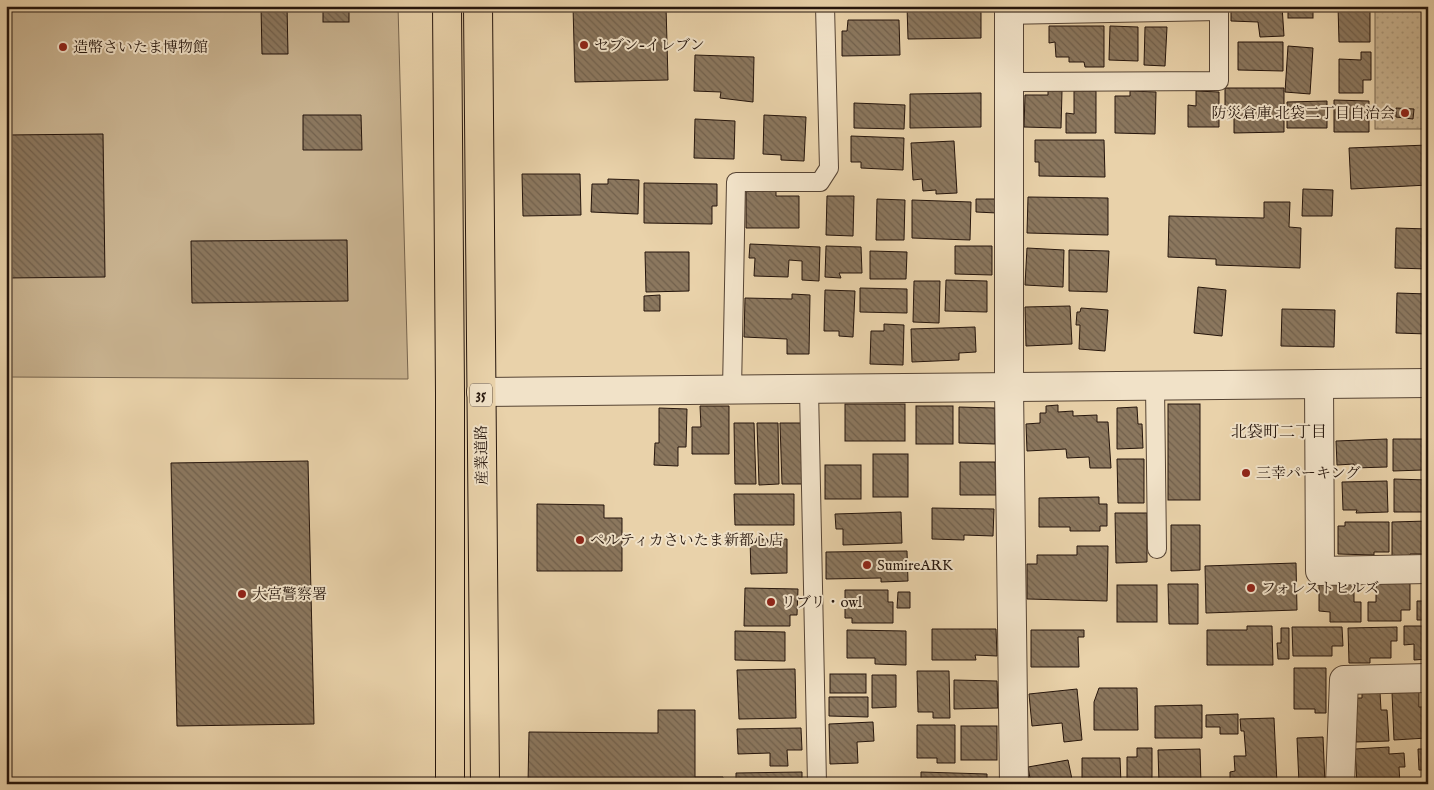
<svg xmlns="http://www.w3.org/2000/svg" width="1434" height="790" font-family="'IM FELL English','Noto Serif JP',serif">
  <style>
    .grass { fill: #c8b28f; stroke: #76644e }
    .park { fill: url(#park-dots); stroke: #76644e }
    .building { fill: url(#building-back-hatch); stroke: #25150c }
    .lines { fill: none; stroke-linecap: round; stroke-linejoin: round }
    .service-casing { stroke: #564434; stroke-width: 20 }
    .minor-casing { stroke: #564434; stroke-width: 30 }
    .primary-casing { stroke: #25150c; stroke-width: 30 }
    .service { stroke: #f1e2c8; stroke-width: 18 }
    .minor { stroke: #f1e2c8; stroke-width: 28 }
    .primary { stroke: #e9d2aa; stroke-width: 28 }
    .poi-dot { fill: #8f2418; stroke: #f1e2c8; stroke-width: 2 }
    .labels { text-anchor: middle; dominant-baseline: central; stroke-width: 4; stroke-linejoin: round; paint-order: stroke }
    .shield { fill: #f1e2c8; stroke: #625244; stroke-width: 1 }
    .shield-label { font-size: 14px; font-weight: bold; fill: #25150c }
    .poi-label { font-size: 15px; fill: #25150c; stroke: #f1e2c8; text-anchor: start }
    .street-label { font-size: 15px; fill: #25150c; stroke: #f1e2c8 }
    .neighbourhood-label { font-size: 16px; fill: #25150c; stroke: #f1e2c8 }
  </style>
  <defs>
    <pattern id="park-dots" width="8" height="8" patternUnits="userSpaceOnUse" patternTransform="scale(1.25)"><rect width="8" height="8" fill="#c8b28f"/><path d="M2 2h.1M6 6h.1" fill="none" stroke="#ac987a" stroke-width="1.8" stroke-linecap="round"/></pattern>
    <pattern id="building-back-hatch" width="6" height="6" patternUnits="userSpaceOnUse" patternTransform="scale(1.25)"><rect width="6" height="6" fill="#8b775e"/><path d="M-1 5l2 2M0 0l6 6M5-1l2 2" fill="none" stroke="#71604c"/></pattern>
  </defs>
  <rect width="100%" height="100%" fill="#e9d2aa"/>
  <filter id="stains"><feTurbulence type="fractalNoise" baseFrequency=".004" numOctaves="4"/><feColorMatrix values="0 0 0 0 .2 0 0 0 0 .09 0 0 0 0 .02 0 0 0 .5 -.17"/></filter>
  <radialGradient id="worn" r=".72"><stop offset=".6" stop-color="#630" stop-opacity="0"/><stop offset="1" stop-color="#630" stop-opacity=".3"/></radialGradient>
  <path class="grass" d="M6,6H398L408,379L6,377Z"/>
  <rect class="park" x="1375" y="6" width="53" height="123"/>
  <g class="building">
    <path d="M261,6H287L288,54H262Z"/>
    <rect x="323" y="6" width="26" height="16"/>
    <path d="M573,6H666L668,80L575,82Z"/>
    <path d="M907,6H981V38L908,39Z"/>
    <path d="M1231,6H1282L1284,36L1260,37L1258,22L1231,21Z"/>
    <rect x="1288" y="6" width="25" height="12"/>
    <path d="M1338,6H1370V42H1339Z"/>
    <path d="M848,20H899L900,55L842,56V31H847Z"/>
    <path d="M1049,26H1104V67H1085L1084,62H1069V57H1056L1055,42L1049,43Z"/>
    <path d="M1110,26L1138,27V61L1109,60Z"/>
    <path d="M1145,27H1167L1165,66L1144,65Z"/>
    <path d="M1238,42H1283V71L1238,70Z"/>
    <path d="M1288,46L1313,48L1310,94L1285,92Z"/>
    <path d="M1361,52H1371V80H1363V93H1339V59L1361,60Z"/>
    <path d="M695,55L754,57L753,102L720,98L721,92L694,91Z"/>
    <path d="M1225,88H1284V132L1234,133V110L1225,111Z"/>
    <path d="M1048,91H1062L1061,128L1024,127L1025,95H1048Z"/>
    <path d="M1074,91H1096V133H1066V113L1074,114Z"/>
    <path d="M1130,91L1156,92L1155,134L1115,133V96H1130Z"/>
    <path d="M1196,91L1219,92V127H1188V105L1196,106Z"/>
    <path d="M981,93V127L910,128V94Z"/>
    <path d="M1334,100L1369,101V132H1334Z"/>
    <path d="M1327,101V128H1287V102Z"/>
    <path d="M854,103L905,105L904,129L854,128Z"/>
    <path d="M1396,108L1414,109L1413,119L1396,117Z"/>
    <path d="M303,115H361L362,150H303Z"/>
    <path d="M764,115L806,117L804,161L781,160V155L763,154Z"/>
    <path d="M695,119L735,121L734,159L694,158Z"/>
    <path d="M103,134L105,277L6,278V135Z"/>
    <path d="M851,136L904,138L903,170L861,168V162H851Z"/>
    <path d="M1035,140H1104L1105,177L1039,176V162H1035Z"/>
    <path d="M954,141L957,193L936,194V190L923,191L922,179L913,180L911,143Z"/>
    <path d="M1428,145V185L1351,189L1349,148Z"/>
    <path d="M522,174H580L581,215L523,216Z"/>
    <path d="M608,179L639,180L638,214L591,212L592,184H608Z"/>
    <path d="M644,183L717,184V206H712V224L644,223Z"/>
    <path d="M1303,189L1333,190L1332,216H1302Z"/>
    <path d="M746,190H776V196H799V228H746Z"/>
    <path d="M827,196H854L853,236L826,235Z"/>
    <path d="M1028,197L1108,198V235L1027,233Z"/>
    <path d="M877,199L905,200L904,240H876Z"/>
    <path d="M976,199H997V213L976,212Z"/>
    <path d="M912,200L971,202L970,240L912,238Z"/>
    <path d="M1264,202H1290L1289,227L1301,228L1300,268L1216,265V259L1168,257L1169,216L1264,218Z"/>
    <path d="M1396,228L1428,229V269L1395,268Z"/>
    <path d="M347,240L348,301L192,303L191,241Z"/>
    <path d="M750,244L820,247L819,281L802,280V261L789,260L788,277L754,276L755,258H749Z"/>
    <path d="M826,246L861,247L862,273H839L841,278L825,277Z"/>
    <path d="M955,246H992V275L955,274Z"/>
    <path d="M1027,248L1064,250L1063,287L1025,285Z"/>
    <path d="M1069,250L1109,251L1107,292L1069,291Z"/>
    <path d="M870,251L907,252L906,279H870Z"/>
    <path d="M645,252H689V291L646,292Z"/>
    <path d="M946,280L987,281V312L945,311Z"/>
    <path d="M914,281H940L939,323L913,322Z"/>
    <path d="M1198,287L1226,290L1222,336L1194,333Z"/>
    <path d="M860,288L907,289V313L860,312Z"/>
    <path d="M825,290L855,291L853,337L839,336V331H824Z"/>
    <path d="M1397,293L1428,294V334L1396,333Z"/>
    <path d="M792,294L810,295L809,354H787V339L744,337L745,298L792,299Z"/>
    <path d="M660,295V311H644V296Z"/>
    <path d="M1070,306L1072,344L1026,346L1025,307Z"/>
    <path d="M1081,308L1108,310L1105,351L1079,349L1080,325H1076L1077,312H1080Z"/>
    <path d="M1282,309L1335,310L1334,347L1281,346Z"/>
    <path d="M884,324L904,325L903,365L870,364L871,331H884Z"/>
    <path d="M975,327L976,352L959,353V360L912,362L911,329Z"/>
    <rect x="845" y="404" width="60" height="37"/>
    <rect x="1168" y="404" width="32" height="96"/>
    <path d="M1058,405V412L1073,411V416L1097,415V422H1108L1111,468H1090L1089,457L1067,458L1066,449L1027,451L1026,424L1040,423V413H1046V406Z"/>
    <path d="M700,406H729V454H692V427H701Z"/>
    <rect x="916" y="406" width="37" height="38"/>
    <path d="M959,407L995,408V444L959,443Z"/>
    <path d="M1137,407L1138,424H1142L1143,448L1117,449V408Z"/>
    <path d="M659,408L687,409L686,447H678V466L654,465L655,443H659Z"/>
    <path d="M734,423H754L756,484H735Z"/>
    <path d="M757,423H778L779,484L759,485Z"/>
    <path d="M780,423H801L803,484H782Z"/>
    <path d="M1387,439V467L1354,468V464L1337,465L1336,441Z"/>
    <path d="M1393,439H1428V463H1423V470L1393,471Z"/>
    <rect x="873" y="454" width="35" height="43"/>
    <path d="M1117,459H1144V503H1118Z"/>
    <path d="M308,461L314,724L177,726L171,463Z"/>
    <path d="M960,462H995L996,495H960Z"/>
    <rect x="825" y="465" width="36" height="34"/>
    <path d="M1394,479L1428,480V507H1424V512H1394Z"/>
    <path d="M1387,481L1388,512L1356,513L1357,510H1343L1342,482Z"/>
    <path d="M734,494H794V525H735Z"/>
    <path d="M1099,497V504H1107V526H1100V531H1070V527H1039V498Z"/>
    <path d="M537,504L604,505V518H622V571H537Z"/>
    <path d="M932,508L994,509L993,536L964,535V540L932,539Z"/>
    <path d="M901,512L902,543L843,545V529H836L835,514Z"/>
    <path d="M1115,513H1147V562L1116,563Z"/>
    <path d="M1428,521V554H1410V558H1392V522Z"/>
    <path d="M1345,522H1389V552H1374V555L1338,554V526H1345Z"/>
    <path d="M1171,525H1200V570L1171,571Z"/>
    <path d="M750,539H787V573L751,574Z"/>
    <path d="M1077,546H1108L1107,601L1027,599V564H1037V555H1077Z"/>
    <path d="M907,551L908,581L881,582V578L826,579V552Z"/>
    <path d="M1296,563L1297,610L1206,613L1205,566Z"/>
    <path d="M1410,582V610H1401V621H1368V602H1376V583Z"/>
    <path d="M1426,583H1428V620H1417V601H1426Z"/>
    <path d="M1168,584H1198V624H1169Z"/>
    <path d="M1319,584H1354V602H1361V622H1330V612L1319,611Z"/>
    <rect x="1117" y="585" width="40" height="37"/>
    <path d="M745,588L798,589L797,615H790V626H744Z"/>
    <path d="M845,590H888V602H893V623H852V618H845Z"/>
    <path d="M898,592H910V608H897Z"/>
    <path d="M1247,626H1272L1273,665H1207V630H1247Z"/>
    <path d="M1404,626H1428V659L1414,660V644L1404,645Z"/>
    <path d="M1292,627H1342L1343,646H1332V656H1293Z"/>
    <path d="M1397,627V641H1391V658H1370V663H1349L1348,628Z"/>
    <path d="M1281,628H1289V659H1278L1277,643H1281Z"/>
    <path d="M932,629H996L997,656L975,655L976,660H932Z"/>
    <path d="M847,630L906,631V665L875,664V658H847Z"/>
    <path d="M1031,630H1084V637H1078L1079,667H1031Z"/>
    <path d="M735,631L785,632V661L735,660Z"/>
    <path d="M1294,668H1326V713H1315V709H1294Z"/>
    <path d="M795,669L796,718L739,719L737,670Z"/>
    <path d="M917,671H949L950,718H933V712H918Z"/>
    <rect x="830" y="674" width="36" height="19"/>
    <path d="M872,675H896V707L872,708Z"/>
    <path d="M954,680L997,681L998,708L954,709Z"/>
    <path d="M1099,688H1137L1138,730H1094V702Z"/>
    <path d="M1077,689L1082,740L1064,742L1062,723L1032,726L1029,694Z"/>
    <path d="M1362,692H1380L1381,710H1387L1389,741L1356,742L1355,698H1362Z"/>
    <path d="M1419,692V707H1425L1427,738L1394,740L1392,693Z"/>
    <path d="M829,697H868V717L829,716Z"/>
    <path d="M1202,705V738H1155V706Z"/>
    <path d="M658,710H695V777H723V784H528L529,732L658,733Z"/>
    <path d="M1238,714V734H1220V727H1206V715Z"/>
    <path d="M1274,718L1277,784H1230V772L1235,771L1234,756H1246L1244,731H1241L1240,719Z"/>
    <path d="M873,722L874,741L857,742L858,763L830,764L829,724Z"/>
    <path d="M917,725H955V763H937V758H917Z"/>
    <rect x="961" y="726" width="36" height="34"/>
    <path d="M801,728L802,750H787L788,766H770V753L738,754L737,729Z"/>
    <path d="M1323,737L1325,784H1299L1297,738Z"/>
    <path d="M1389,747V754L1404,753L1405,767H1399L1400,784H1357L1355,749Z"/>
    <path d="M1137,748H1152V784H1127V757H1137Z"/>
    <path d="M1200,749L1201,784H1159L1158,750Z"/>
    <path d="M1418,749H1428V784H1423V770H1419Z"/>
    <path d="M1082,758H1120L1121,784H1082Z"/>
    <path d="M1068,760L1073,784H1031L1028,767Z"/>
    <path d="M802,772V784H736V773Z"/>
    <path d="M921,772L987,774V784H921Z"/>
  </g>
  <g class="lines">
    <defs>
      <g id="service">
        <path d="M1009,15L1219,11"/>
        <path d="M1009,82L1219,81V6"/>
        <path d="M1155,386L1157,549"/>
        <path d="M809,389L817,784"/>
        <path d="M732,390L736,182H820L829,168L825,6"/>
      </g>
      <g id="minor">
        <path d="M1009,6V388L1014,784"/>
        <path d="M1319,384L1320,571L1428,569"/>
        <path d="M481,392L1428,383"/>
        <path d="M1340,784L1344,680L1428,678"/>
      </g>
      <g id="primary">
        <path d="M447,6L450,392V784"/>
        <path d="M478,6L485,784"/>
      </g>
    </defs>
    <use href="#service" class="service-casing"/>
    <use href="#minor" class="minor-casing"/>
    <use href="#primary" class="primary-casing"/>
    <use href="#service" class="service"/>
    <use href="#minor" class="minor"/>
    <use href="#primary" class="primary"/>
  </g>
  <g class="poi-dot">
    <circle cx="584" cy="45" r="5"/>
    <circle cx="63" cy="47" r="5"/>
    <circle cx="1405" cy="113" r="5"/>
    <circle cx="1246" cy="473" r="5"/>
    <circle cx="580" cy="540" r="5"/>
    <circle cx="867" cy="565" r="5"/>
    <circle cx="1251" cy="588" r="5"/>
    <circle cx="242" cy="594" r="5"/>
    <circle cx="771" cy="602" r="5"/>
  </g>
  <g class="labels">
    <rect class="shield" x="470" y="383.5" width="22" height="23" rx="4"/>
    <g class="shield-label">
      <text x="481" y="395">35</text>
    </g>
    <g class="poi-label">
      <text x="594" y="45">セブン-イレブン</text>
      <text x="73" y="47">造幣さいたま博物館</text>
      <text x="1395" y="113" text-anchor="end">防災倉庫 北袋二丁目自治会</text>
      <text x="1256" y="473">三幸パーキング</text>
      <text x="590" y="540">ペルティカさいたま新都心店</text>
      <text x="877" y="565">SumireARK</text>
      <text x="1261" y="588">フォレストヒルズ</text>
      <text x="252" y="594">大宮警察署</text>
      <text x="781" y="602">リブリ・owl</text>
    </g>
    <g class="street-label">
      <text transform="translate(482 455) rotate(-91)">産業道路</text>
    </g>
    <g class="neighbourhood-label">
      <text x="1279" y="433">北袋町二丁目</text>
    </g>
  </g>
  <rect width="1434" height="790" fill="none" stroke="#e9d2aa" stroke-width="25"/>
  <rect x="8" y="8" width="1419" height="775" fill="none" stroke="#25150c" stroke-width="2.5"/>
  <rect x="12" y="12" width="1409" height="765" fill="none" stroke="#25150c"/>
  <rect width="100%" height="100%" filter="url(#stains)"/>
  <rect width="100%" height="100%" fill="url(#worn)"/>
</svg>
